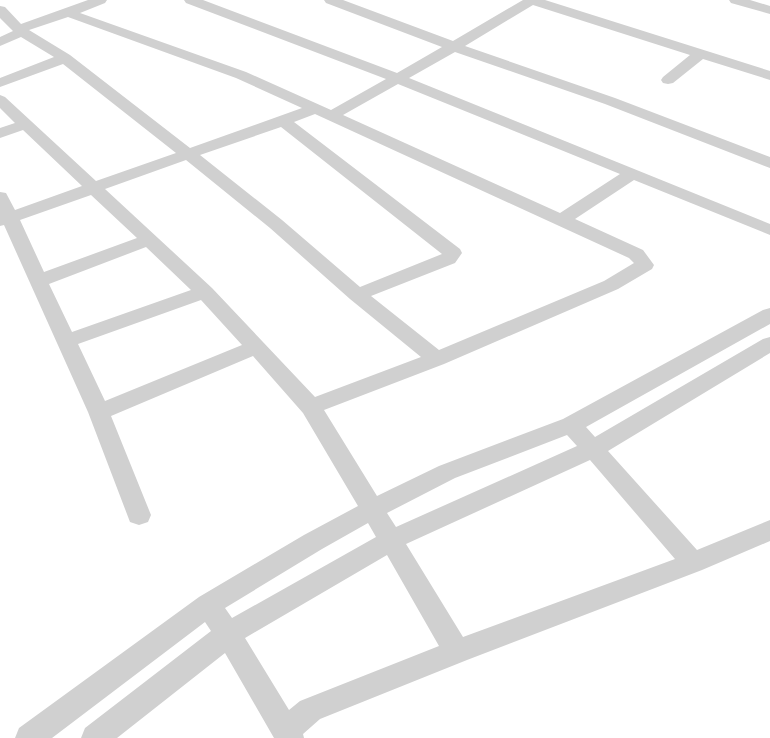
<svg xmlns="http://www.w3.org/2000/svg" width="770" height="738" font-family="Jost,sans-serif">
  <style>
    .lines { fill: none; stroke-linecap: round; stroke-linejoin: round }
    .minor { fill: #d0d0d0; fill-rule: evenodd }
  </style>
  <rect width="100%" height="100%" fill="#fff"/>
  <g class="lines">
    <g class="minor">
      <path d="M88,0H107L105,3L80,13L246,72L331,110L386,79L186,3L184,0H203L397,73L442,47L326,3L324,0H343L453,41L523,0H545L770,71V80L703,59L673,83L668,84L663,83L661,80L663,77L690,55L533,5L465,46L615,98L770,157V168L605,104L455,52L409,78L770,224V235L634,180L575,219L643,250L654,265L652,269L618,289L444,364L324,410L377,496L439,466L563,419L763,310L770,308V324L586,427L595,437L763,339L770,337V353L608,451L697,550L770,520V541L702,570L467,660L320,719L303,734L304,738H274L225,653L117,738H81L85,728L211,631L205,622L52,738H15L19,728L199,597L304,535L358,506L303,413L253,356L111,416L151,515L148,522L139,525L130,522L88,412L4,225L0,226V192L6,193L15,210L82,186L23,130L0,138V128L15,123L0,108V95L5,97L96,181L176,153L63,64L0,87V78L54,57L21,37L0,46V37L13,31L0,18V6L5,7L21,24ZM68,17L236,78L302,108L190,148L70,55L29,30ZM398,84L593,163L620,174L560,213L343,115ZM315,114L629,258L634,263L604,281L439,350L371,296L455,263L462,253L460,249L294,122ZM281,127L442,254L360,287L282,220L200,155ZM186,160L270,228L350,299L421,357L315,397L212,288L105,189ZM91,195L137,238L44,272L20,220ZM146,247L191,290L72,332L49,284ZM201,300L242,345L105,401L78,344ZM567,435L577,446L396,527L387,513L455,478ZM590,460L675,559L463,637L406,544ZM368,523L376,537L232,618L225,608L322,549ZM387,555L439,646L300,701L289,710L245,638Z"/>
      <path d="M729,0H750L770,6V14L731,3Z"/>
    </g>
  </g>
</svg>
